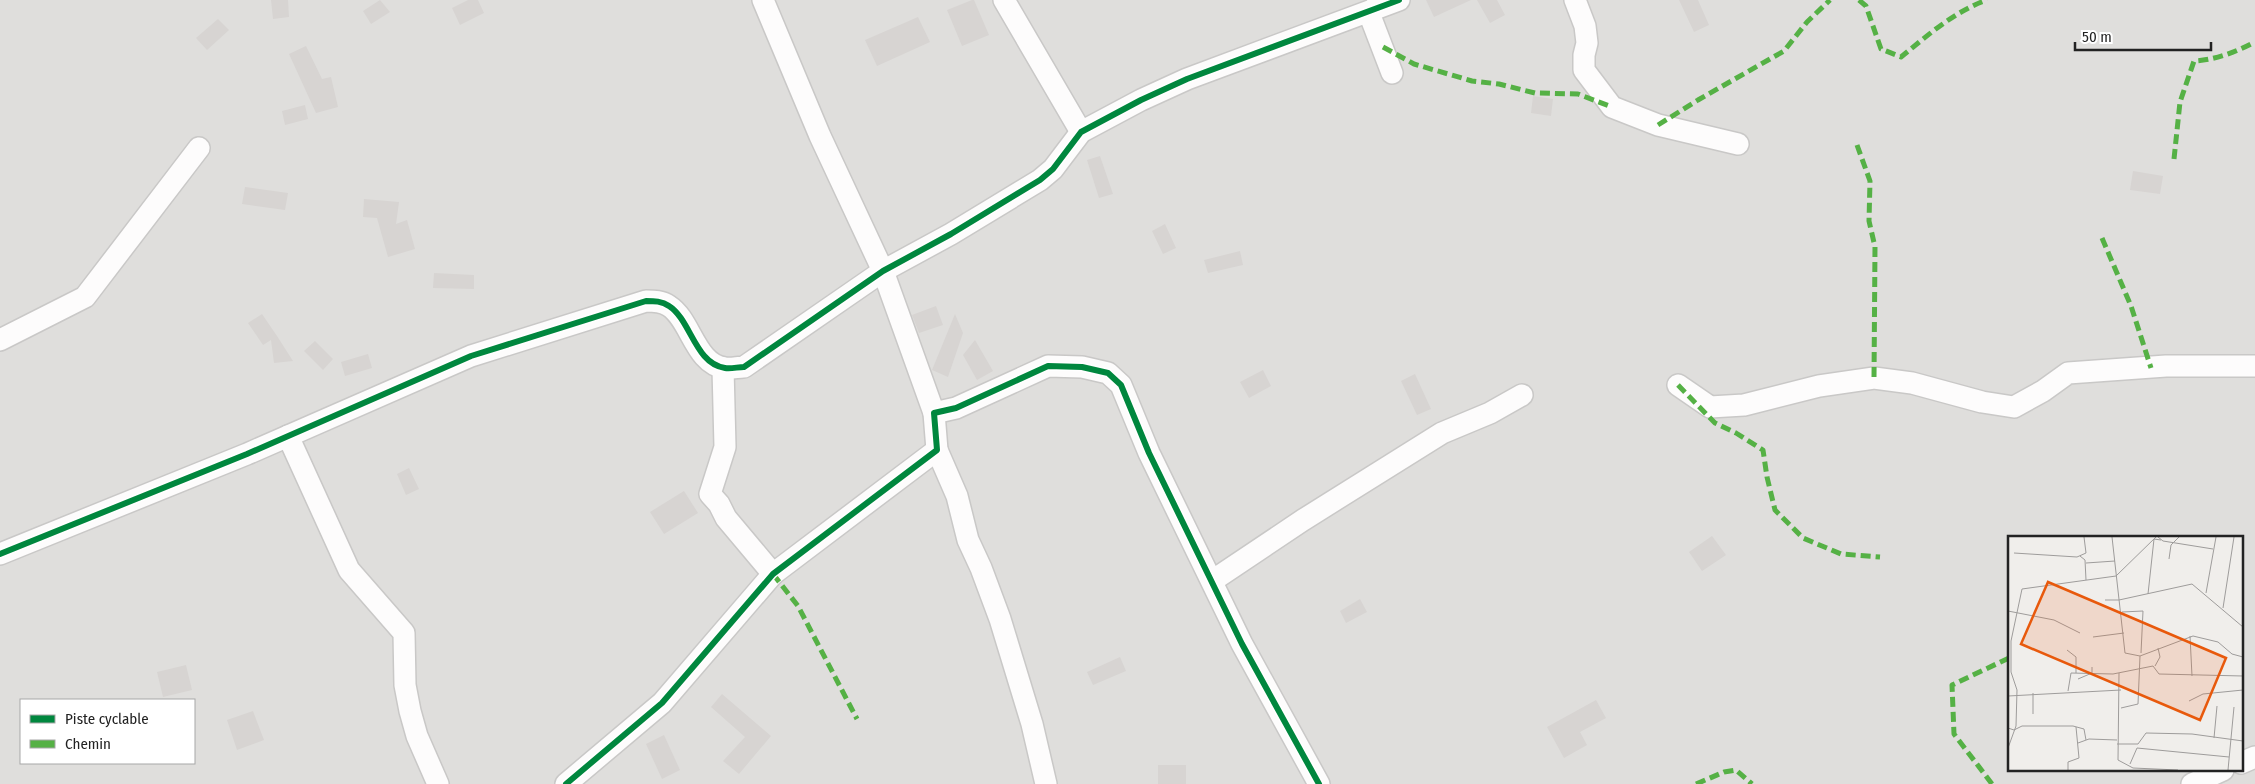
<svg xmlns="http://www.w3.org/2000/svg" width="2255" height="784" font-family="'Fira Sans Condensed',sans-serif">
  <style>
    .residential { fill: #dfdedc; fill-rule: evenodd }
    .building { fill: #d7d4d2 }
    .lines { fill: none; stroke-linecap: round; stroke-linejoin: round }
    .street-casing { stroke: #c9c8c7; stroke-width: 24 }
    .street { stroke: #fdfcfc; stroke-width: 21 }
    .quiet { stroke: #55b145; stroke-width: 5; stroke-dasharray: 10 5; stroke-linecap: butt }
    .cycleway-casing { stroke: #fff; stroke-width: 9 }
    .cycleway { stroke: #00873e; stroke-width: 6 }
    .inset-road { fill: none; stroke: #9e9c9b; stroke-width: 1 }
    .view { fill: #e8590c; fill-opacity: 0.15; stroke: #e8590c; stroke-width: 2.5 }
    .inset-edge { fill: none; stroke: #222; stroke-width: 2.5 }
  </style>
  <rect width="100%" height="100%" fill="#f0eeeb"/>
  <path class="residential" d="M0,0H2255V784H0ZM2009,538H2241V770H2009ZM21,700H194V763H21Z"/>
  <g class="building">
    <path d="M271,0H288L289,17L273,19Z"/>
    <path d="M380,0L390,12L371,24L363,11Z"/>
    <path d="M468,0H478L484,13L460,25L452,8Z"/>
    <path d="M972,0H974L989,35L962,46L947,10Z"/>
    <path d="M1426,0H1471L1434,17Z"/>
    <path d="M1477,0H1497L1505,15L1490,23Z"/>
    <path d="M1679,0H1698L1709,25L1694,32Z"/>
    <path d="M918,17L930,42L877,66L865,40Z"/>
    <path d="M218,19L229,30L207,50L196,38Z"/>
    <path d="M306,46L322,79L331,77L338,107L316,113L289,54Z"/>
    <path d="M1533,96L1553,99L1551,116L1531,113Z"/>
    <path d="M305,105L308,119L285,125L282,111Z"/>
    <path d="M1100,156L1113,194L1099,198L1087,160Z"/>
    <path d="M2133,171L2163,176L2160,194L2130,190Z"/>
    <path d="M245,187L288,193L285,210L242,204Z"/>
    <path d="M364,199L399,202L396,224L407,220L415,249L388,257L377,218L363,217Z"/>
    <path d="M1165,224L1176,248L1163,254L1152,231Z"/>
    <path d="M1240,251L1243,265L1208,273L1204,260Z"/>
    <path d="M434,273L474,275V289L433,288Z"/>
    <path d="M936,306L943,325L919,333L912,315Z"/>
    <path d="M262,314L277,336L293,361L274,363L271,340L263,345L248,323Z"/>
    <path d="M955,314L963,333L948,377L932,370Z"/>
    <path d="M975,340L993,371L977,380L963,355Z"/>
    <path d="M315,341L333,359L323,370L304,351Z"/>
    <path d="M368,354L372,368L345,376L341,362Z"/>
    <path d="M1263,370L1271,386L1249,398L1240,382Z"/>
    <path d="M1415,374L1431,409L1417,415L1401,381Z"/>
    <path d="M409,468L419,489L406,495L397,474Z"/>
    <path d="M684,491L698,513L664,534L650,512Z"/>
    <path d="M1712,536L1726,555L1702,571L1689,552Z"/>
    <path d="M1360,599L1367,612L1346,623L1340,611Z"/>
    <path d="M1120,657L1126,671L1093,685L1087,672Z"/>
    <path d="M186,665L192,690L163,697L157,672Z"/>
    <path d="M722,694L771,736L739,774L723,761L745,737L711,707Z"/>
    <path d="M1596,700L1606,718L1580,732L1587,745L1564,758L1547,727Z"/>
    <path d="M253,711L264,740L237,750L227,720Z"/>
    <path d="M664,735L680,770L662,779L646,744Z"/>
    <rect x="1158" y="765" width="28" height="19"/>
  </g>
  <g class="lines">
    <defs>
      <g id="street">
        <path d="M763,0L820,136L883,271L934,413"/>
        <path d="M1004,0L1081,132"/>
        <path d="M1575,0L1585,26L1587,43L1584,55V70L1612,107L1658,125L1738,144"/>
        <path d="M1380,3L1369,13L1392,73"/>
        <path d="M0,340L85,297L199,148"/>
        <path d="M723,368L725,447L710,494L719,504L726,518L773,574"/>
        <path d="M1678,385L1710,407L1744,405L1819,386L1874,378L1912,383L1982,402L2014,407L2043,391L2068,373L2166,366H2255"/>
        <path d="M288,436L349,570L404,633L405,685L410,711L417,736L438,784"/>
        <path d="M937,450L957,496L968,540L981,568L1000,619L1032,724L1046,784"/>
        <path d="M0,554L247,454L471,356L646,301C654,301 662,301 669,306C691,320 695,364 725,368C731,369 738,367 744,367L883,271L951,234L1040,180L1053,169L1081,132L1141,100L1187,79L1399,0"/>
        <path d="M1212,581L1303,520L1442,433L1490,413L1522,395"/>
        <path d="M2241,763L2255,757"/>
        <path d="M566,784L662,703L773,574L937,450L934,413L956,408L1048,366L1082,367L1108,373L1121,385L1149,453L1242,644L1319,784"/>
        <path d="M2192,784L2223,770"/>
      </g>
    </defs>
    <use href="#street" class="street-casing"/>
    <use href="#street" class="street"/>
    <g class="quiet">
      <path d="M1859,0L1866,6L1881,49L1901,57C1928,35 1955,11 1987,0"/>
      <path d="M1383,47L1414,64L1472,81L1499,84L1535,93L1578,94L1612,107"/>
      <path d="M1658,125L1698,100L1784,51L1807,22L1830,0"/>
      <path d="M1857,145L1870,181L1869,221L1875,247L1874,378"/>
      <path d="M2174,159L2180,102L2194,61C2215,60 2236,52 2255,42"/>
      <path d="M2102,238L2131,306L2151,368"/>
      <path d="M1678,385L1715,423L1736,433L1763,450L1767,477L1775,510L1803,538L1841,554L1880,557"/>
      <path d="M773,574L798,606L857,719"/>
      <path d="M1696,784L1724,772L1736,770L1752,784"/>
      <path d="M1992,784L1954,734L1952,685L2009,658"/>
    </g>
    <defs>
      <g id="cycleway">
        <path d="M0,554L247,454L471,356L646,301C654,301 662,301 669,306C691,320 695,364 725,368C731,369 738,367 744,367L883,271L951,234L1040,180L1053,169L1081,132L1141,100L1187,79L1399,0"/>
        <path d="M566,784L662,703L773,574L937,450L934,413L956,408L1048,366L1082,367L1108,373L1121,385L1149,453L1242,644L1319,784"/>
      </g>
    </defs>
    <use href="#cycleway" class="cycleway-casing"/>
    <use href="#cycleway" class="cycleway"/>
  </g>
  <g transform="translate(2008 536)">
    <rect width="235" height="235" fill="#f0eeeb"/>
    <path class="inset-road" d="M104,1L117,117L132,120L185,100L210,106L224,118L235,121M150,1L155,5L205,13M6,17L69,21L78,17L76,1M72,20L77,24L78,44M161,23L163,9L171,1M78,27L107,25M198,57L208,1M140,58L146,3L153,4M97,64H111L184,48L235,91M215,72L226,1M0,75L46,84L72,97M114,76L135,75L133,117M182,100L184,140M85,101L116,97M59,114L68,121V137M147,130L152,121L150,112M111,137L110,224L125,232L170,234M70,143L84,137V131M60,155L63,137L105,138L145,130L151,138L235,140M25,157V178M0,160L113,154M181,165L195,158L235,154M113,172L130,168L132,120M0,192L6,194L14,190H65L76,193L78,204M206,202L209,170M70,207L81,203L109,204M109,208H130L138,197L184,198L235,205M0,212L8,190L9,154L3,136V105L14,53L108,40L148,1M129,212L221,221M122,228L129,212M60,234V226L71,222L68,191M220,234L226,171"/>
    <path class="view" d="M40,46L218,122L192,184L13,108Z"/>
    <rect width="235" height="235" class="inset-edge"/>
  </g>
  <rect x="20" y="699" width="175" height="65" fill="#ffffff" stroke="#a7a7a7"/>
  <rect x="30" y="715" width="25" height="8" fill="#00873e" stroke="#a7a7a7"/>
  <text x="65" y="724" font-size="15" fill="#222222">Piste cyclable</text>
  <rect x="30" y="740" width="25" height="8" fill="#55b145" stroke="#a7a7a7"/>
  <text x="65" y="749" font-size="15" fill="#222222">Chemin</text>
  <path d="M2075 42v8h136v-8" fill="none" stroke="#222222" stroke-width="2.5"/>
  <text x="2082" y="42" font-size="15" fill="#222222" stroke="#ffffff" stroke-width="4" paint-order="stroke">50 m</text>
</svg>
